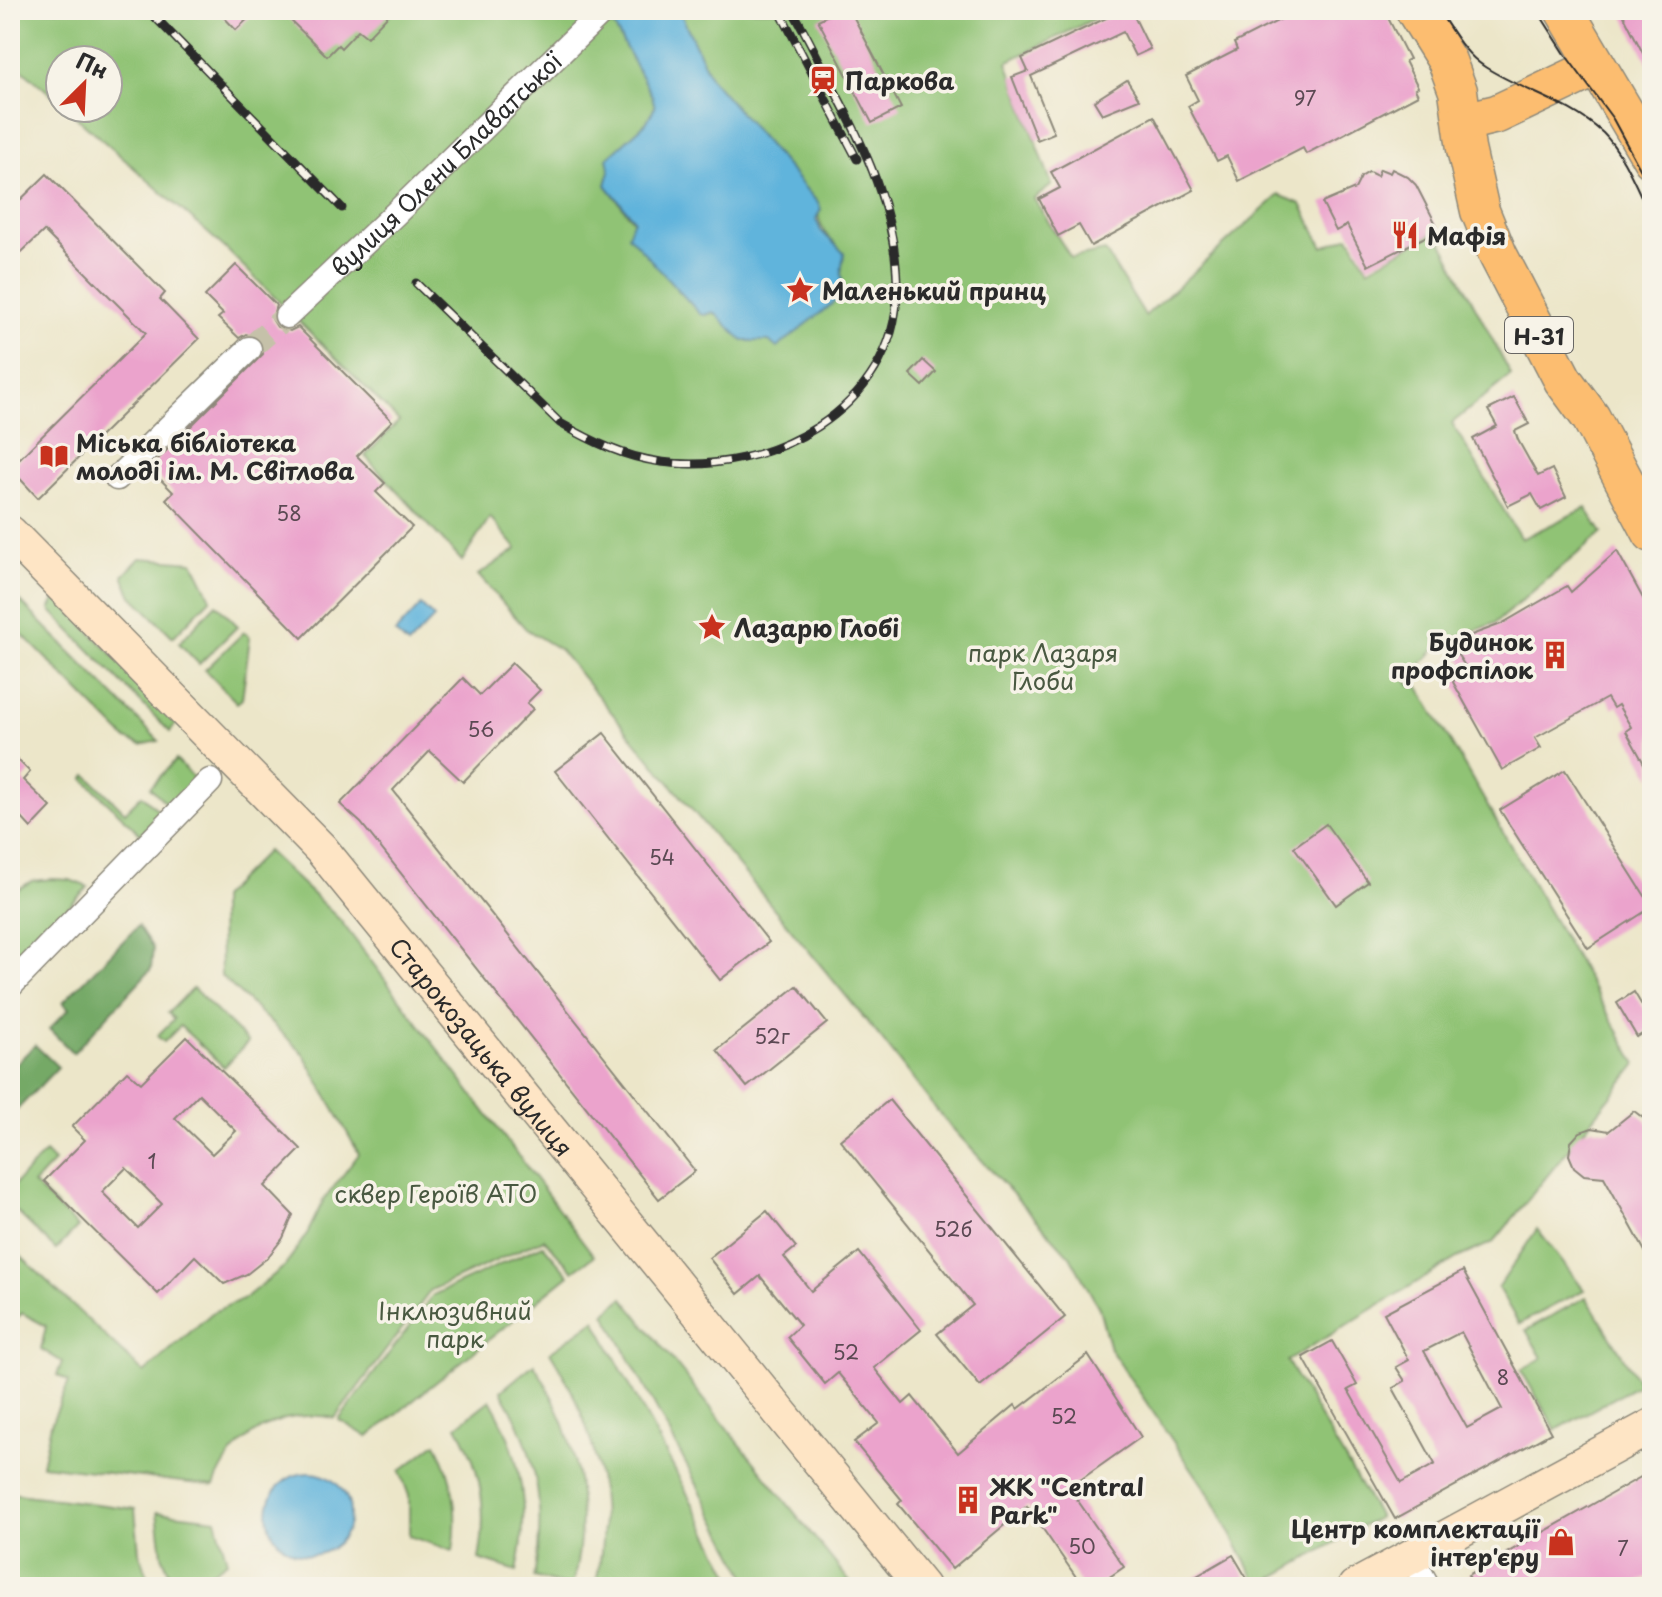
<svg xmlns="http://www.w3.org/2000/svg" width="1662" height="1597" font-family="'Playpen Sans',sans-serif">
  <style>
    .green { fill: #90c374; stroke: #5e7750; stroke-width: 2 }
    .forest { fill: #74a966; stroke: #506a48; stroke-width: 2 }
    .water { fill: #60b4dc; stroke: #467084; stroke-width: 2 }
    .building { fill: #eba3cc; fill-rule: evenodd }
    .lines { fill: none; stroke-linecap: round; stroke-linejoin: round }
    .street-tunnel { stroke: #c5c1a9; stroke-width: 24; stroke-dasharray: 24 12; stroke-linecap: butt }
    .street-casing { stroke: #8c887a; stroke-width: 27 }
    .secondary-casing { stroke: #8c887a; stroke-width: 37 }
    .primary-casing { stroke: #8c887a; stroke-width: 41 }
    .street { stroke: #fff; stroke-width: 24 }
    .secondary { stroke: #fee5c5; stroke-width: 34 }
    .primary { stroke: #fcbd6f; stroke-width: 38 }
    .tram { stroke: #2b2b2b; stroke-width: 2 }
    .rail-casing { stroke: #2b2b2b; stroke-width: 9 }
    .rail { stroke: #f7f3e8; stroke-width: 6; stroke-dasharray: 18; stroke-linecap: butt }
    .labels { text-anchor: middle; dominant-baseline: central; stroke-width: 7; stroke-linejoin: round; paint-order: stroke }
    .number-label { font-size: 20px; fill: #5b4953 }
    .shield { fill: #f7f3e8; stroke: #686764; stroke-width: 2 }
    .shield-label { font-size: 22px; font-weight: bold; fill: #2b2b2b }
    .poi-label { font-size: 24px; font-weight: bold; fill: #2b2b2b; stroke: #f7f3e8; text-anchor: start }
    .street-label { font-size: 24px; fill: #2b2b2b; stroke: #f7f3e8 }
    .park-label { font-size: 24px; fill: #495941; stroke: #f7f3e8 }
  </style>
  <rect width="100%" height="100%" fill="#f7f3e8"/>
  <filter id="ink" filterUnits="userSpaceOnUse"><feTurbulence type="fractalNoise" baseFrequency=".0125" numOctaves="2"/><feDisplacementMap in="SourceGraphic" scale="16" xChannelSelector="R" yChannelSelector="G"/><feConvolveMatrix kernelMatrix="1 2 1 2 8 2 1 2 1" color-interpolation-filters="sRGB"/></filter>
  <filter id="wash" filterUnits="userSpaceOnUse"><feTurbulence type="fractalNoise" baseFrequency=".006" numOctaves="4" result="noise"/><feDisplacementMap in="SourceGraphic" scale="32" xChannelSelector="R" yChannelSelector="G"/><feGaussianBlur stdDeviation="1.8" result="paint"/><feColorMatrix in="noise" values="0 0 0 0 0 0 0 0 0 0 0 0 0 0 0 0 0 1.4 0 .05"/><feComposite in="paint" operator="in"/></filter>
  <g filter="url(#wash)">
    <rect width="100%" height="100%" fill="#ece6c9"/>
    <g class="green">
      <path d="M10,10H595L615,28L652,96L655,107L646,123L607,158L610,171L606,185L705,315L714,312L718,314L751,340L769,341L841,273L844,253C827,237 816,227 818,203L711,79L679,10H1112L1007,62L1052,185L1034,199L1071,258L1105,251L1145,316L1279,195L1301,204L1323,247L1349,236L1368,269L1436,231L1511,375L1452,423L1521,539L1586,508L1602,533L1495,623L1441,643L1406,680L1410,685L1413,677L1637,1064L1494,1242L1457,1258L1287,1361L1379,1517L1259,1586L1211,1497L1110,1349L1099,1308L1070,1256L943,1118L880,1037L560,650L526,629L478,575L517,549L490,517L462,561L365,456L399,421L225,248L66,108H108V60H60V102L10,59Z"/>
      <path d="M140,558L193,562L211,598L173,637L132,596L123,576Z"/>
      <path d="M10,591L159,741L141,745L126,739L10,622Z"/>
      <path d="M56,597L178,721L170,732L50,610Z"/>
      <path d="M216,604L238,626L199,664L179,643Z"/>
      <path d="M244,632L250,637L242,699L237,703L205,670Z"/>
      <path d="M176,760L196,780L170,807L150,787Z"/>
      <path d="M87,775L125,812L142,795L162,814L141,835L84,779Z"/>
      <path d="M267,851L340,920L594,1256L573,1271L544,1239L431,1290L335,1418C280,1408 234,1434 214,1486L42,1465L51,1424L69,1382L57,1375L62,1362L41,1349L46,1326L22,1313L13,1323L10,1321V1246L144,1373L213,1312L245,1298L285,1266L308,1232L323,1201L359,1154L303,1053L221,976L220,898Z"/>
      <path d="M52,879L70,880L88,887L18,958L12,953L10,955V894L32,881Z"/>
      <path d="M193,988L248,1042L224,1067L180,1026L164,1042L157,1036L174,1019L168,1013Z"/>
      <path d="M45,1153L54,1162L33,1184L78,1227L56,1250L10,1205V1189Z"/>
      <path d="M1537,1229L1584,1290L1519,1324L1498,1288Z"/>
      <path d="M543,1245L569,1275L368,1437L339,1420L433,1295Z"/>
      <path d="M1586,1297L1640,1384L1556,1430L1521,1370L1542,1358L1526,1330Z"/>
      <path d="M623,1298L854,1587H752L605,1313Z"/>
      <path d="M595,1320L737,1587H595C615,1504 595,1423 550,1352Z"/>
      <path d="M534,1364C577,1433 592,1508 572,1587L534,1577C547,1509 537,1450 501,1391Z"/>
      <path d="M490,1400C522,1454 531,1510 517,1571L479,1559C488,1512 482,1468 457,1426Z"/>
      <path d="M436,1443C454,1479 459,1511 453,1551L409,1536V1496L400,1471Z"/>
      <path d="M10,1493L135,1509L139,1552L151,1587H10Z"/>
      <path d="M157,1512L216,1519L227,1561L191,1587H175L162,1555Z"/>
    </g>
    <g class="forest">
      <path d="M138,926L153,948L151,969L73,1053L49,1029L69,1009L63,1002Z"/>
      <path d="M35,1045L58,1067L10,1117V1061L15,1065Z"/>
    </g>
    <g class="water">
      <path d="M595,10H679L711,79L818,203L821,209L816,219L821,231L844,253L841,273L844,294L777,348L769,341H743L714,312L705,315L700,314L628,235L634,219L606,185L610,171L607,158L646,123L655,107L652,96L615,28Z"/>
      <path d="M421,605L434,618L408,645L395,633Z"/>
      <circle cx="309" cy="1514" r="41"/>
    </g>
    <g id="blocks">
      <g class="building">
        <path d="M217,10H257L236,30Z"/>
        <path d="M280,10H393L367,37L358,30L341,48L338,45L327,56Z"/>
        <path d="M838,10H850L901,108L872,123L818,20Z"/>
        <path d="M1123,10H1131L1150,49L1135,56L1123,32L1031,76L1054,133L1037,140L1012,77L1028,71L1022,58Z"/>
        <path d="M1299,10H1384L1409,59L1405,61L1418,87L1415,89L1418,95L1306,154L1303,148L1239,181L1227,156L1217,161L1188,106L1198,100L1186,76L1237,50L1234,43Z"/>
        <path d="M1621,10H1652V71Z"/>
        <path d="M1127,80L1139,99L1102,114L1094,101Z"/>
        <path d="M1154,116L1194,190L1091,246L1079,225L1058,236L1039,199L1060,188L1051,172Z"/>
        <path d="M1380,169L1390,173L1392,169L1408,177L1416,185L1437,226L1429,230L1431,234L1368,266L1347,225L1336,231L1322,203L1355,189L1361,177L1369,172L1377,176Z"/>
        <path d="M47,174L165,293L160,299L199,339L38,498L10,468L146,333L44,231L10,263V210Z"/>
        <path d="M236,265L276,305L272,319L277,327L290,331L298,327L392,421L357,456L385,483L376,492L412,527L302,638L166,499L173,492L149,468L263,354V345L259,338L246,334L239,338L218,318L223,314L205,296Z"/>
        <path d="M923,360L936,372L923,386L910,374Z"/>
        <path d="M1514,397L1529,424L1515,431L1518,440L1538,476L1552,469L1566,497L1541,510L1532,494L1508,506L1473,439L1497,426L1488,410Z"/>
        <path d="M1617,551L1651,613L1644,618L1652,632V778L1626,731L1631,727L1618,705L1613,708L1607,698L1535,738L1541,748L1502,770L1453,682L1465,666L1450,643L1501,624L1567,586L1571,592Z"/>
        <path d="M512,663L540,690L527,703L533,709L463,782L430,751L393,790L695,1171L659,1199L361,823L340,804L463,678L480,695Z"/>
        <path d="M604,733L769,942L720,980L555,771Z"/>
        <path d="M18,760L30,772L23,780L51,807L31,828L21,817L10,829V768Z"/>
        <path d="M1565,770L1652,907L1588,948L1500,810Z"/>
        <path d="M1326,824L1368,882L1336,905L1294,847Z"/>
        <path d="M797,986L827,1023L747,1087L717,1050Z"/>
        <path d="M1634,992L1652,1022V1028L1637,1037L1617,1003Z"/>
        <path d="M187,1037L301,1149L265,1186L293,1215L283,1238L267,1258L247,1274L224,1284L195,1256L158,1294L44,1181L85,1140L72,1127L127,1071L141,1083ZM199,1094L236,1131L212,1154L175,1118ZM126,1168L162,1204L138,1228L102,1192Z"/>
        <path d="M889,1100L1065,1317L980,1386L937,1334L973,1305L840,1140Z"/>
        <path d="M1634,1111L1647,1121L1652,1129V1264L1604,1177L1584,1175L1574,1167L1569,1155L1571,1142L1580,1132L1592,1128L1609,1131Z"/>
        <path d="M767,1211L796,1247L784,1257L811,1291L859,1252L921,1330L874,1368L903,1404L912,1396L958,1453L1015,1405L1018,1409L1088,1355L1141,1437L1069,1488L1124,1567L1095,1587H1083L1027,1506L952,1569L898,1504L902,1500L854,1442L879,1423L838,1373L825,1384L787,1337L800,1325L760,1276L738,1294L709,1258Z"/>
        <path d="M1463,1271L1551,1433L1395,1519L1303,1357L1332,1341L1357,1385L1348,1390L1401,1483L1435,1464L1393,1388L1405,1381L1396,1367L1409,1360L1384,1313ZM1461,1332L1502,1409L1467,1428L1424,1351Z"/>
        <path d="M1646,1474L1652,1485V1575L1627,1587H1475L1468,1575Z"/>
        <path d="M1233,1555L1252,1587H1178Z"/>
      </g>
    </g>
  </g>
  <g filter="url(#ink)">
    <use href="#blocks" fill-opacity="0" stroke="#8c887a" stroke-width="2"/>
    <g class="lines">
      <path class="street-tunnel" d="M249,349L287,316"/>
      <defs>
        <g id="street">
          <path id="s1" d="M287,316L394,215L604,10"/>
          <path d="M117,478L249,349"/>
          <path d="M10,986L210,781"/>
          <path d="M1411,1557L1428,1587"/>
        </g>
        <g id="secondary">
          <path id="s2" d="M10,533L321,849L922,1587"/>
          <path d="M1355,1587L1652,1426"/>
        </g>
        <g id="primary">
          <path d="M1415,10L1447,61L1458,91L1466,149L1480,211L1498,255L1563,380L1591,418L1652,533"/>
          <path d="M1564,10L1652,159"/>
          <path d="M1463,122L1497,114L1596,67"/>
        </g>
      </defs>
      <use href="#street" class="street-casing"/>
      <use href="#secondary" class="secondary-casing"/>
      <use href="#primary" class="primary-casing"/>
      <use href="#street" class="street"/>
      <use href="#secondary" class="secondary"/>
      <use href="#primary" class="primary"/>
      <g class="tram">
        <path d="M1438,10C1452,30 1464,54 1485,67C1524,92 1568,101 1603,133C1625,155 1638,192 1652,219"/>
        <path d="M1537,10L1567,57L1613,119L1652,191"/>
      </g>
      <defs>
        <g id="rail">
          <path d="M148,10L342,208"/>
          <path d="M779,10L857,159"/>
          <path d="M416,283L560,423C593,442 624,457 661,462C767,477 896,409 897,291C898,215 864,145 829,80C817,56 806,33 792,10"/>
        </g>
      </defs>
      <use href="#rail" class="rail-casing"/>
      <use href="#rail" class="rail"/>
    </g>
  </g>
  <defs>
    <symbol id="station-bare" viewBox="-9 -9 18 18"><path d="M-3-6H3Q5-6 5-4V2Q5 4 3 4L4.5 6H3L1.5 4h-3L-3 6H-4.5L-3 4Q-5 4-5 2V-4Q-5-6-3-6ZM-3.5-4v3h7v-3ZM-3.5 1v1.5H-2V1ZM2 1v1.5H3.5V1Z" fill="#c8321e" stroke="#f7f3e8" stroke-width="2.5" paint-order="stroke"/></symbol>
    <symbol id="restaurant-bare" viewBox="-9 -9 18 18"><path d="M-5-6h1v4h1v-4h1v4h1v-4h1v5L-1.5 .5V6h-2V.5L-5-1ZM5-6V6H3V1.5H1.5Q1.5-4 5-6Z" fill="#c8321e" stroke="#f7f3e8" stroke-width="2.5" paint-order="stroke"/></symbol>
    <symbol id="sight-bare" viewBox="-9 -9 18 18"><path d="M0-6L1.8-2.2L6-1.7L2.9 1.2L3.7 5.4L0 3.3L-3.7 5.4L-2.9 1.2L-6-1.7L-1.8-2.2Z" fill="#c8321e" stroke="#f7f3e8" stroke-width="2.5" paint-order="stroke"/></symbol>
    <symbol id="library-bare" viewBox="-9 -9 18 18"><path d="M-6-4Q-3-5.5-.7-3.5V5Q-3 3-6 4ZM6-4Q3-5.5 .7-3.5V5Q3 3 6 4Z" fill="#c8321e" stroke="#f7f3e8" stroke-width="2.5" paint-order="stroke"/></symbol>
    <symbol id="building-bare" viewBox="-9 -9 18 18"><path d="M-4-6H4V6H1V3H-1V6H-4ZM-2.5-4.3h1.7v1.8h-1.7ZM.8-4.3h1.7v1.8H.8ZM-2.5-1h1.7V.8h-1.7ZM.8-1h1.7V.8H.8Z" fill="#c8321e" stroke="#f7f3e8" stroke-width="2.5" paint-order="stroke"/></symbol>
    <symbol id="shop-bare" viewBox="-9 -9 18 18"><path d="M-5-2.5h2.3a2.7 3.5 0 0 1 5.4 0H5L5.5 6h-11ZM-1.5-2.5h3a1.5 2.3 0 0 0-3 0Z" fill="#c8321e" stroke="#f7f3e8" stroke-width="2.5" paint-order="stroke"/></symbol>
  </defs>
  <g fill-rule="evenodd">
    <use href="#station-bare" x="803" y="60" width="40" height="40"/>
    <use href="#restaurant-bare" x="1385" y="215" width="40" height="40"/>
    <use href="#sight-bare" x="780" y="270" width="40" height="40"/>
    <use href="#library-bare" x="34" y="436" width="40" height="40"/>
    <use href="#sight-bare" x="692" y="607" width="40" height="40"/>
    <use href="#building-bare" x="1535" y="635" width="40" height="40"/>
    <use href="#building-bare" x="948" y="1480" width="40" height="40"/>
    <use href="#shop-bare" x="1541" y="1522" width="40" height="40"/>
  </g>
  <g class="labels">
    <g class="number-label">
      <text x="1305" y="98">97</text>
      <text x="289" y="513">58</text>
      <text x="481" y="729">56</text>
      <text x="662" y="857">54</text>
      <text x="772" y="1036">52г</text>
      <text x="152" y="1161">1</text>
      <text x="953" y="1229">52б</text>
      <text x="846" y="1352">52</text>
      <text x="1503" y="1377">8</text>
      <text x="1064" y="1416">52</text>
      <text x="1082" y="1546">50</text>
      <text x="1623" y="1548">7</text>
    </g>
    <rect class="shield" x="1505" y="317" width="68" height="36" rx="6"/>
    <g class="shield-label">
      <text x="1539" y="335">Н-31</text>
    </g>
    <g class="poi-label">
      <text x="845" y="80">Паркова</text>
      <text x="1427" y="235">Мафія</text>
      <text x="822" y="290">Маленький принц</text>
      <text x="76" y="442">Міська бібліотека<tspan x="76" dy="28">молоді ім. М. Світлова</tspan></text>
      <text x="734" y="627">Лазарю Глобі</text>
      <text x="1533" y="641" text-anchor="end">Будинок<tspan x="1533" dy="28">профспілок</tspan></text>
      <text x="990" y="1486">ЖК "Central<tspan x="990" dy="28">Park"</tspan></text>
      <text x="1539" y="1528" text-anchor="end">Центр комплектації<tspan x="1539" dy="28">інтер'єру</tspan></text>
    </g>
    <g class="street-label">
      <text stroke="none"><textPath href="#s1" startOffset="220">вулиця Олени Блаватської</textPath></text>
      <text stroke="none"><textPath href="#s2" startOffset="698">Старокозацька вулиця</textPath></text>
    </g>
    <g class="park-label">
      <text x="1043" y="652">парк Лазаря<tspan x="1043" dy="28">Глоби</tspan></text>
      <text x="436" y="1193">сквер Героїв АТО</text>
      <text x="455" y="1310">Інклюзивний<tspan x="455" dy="28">парк</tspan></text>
    </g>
  </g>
  <rect width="1662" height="1597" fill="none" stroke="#f7f3e8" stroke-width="40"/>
  <g transform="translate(84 84) rotate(24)"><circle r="38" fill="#f7f3e8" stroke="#a5a39c" stroke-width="2"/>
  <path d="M0-6L14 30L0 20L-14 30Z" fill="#c8321e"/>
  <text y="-12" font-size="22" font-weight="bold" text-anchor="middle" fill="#2b2b2b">Пн</text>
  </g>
</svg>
